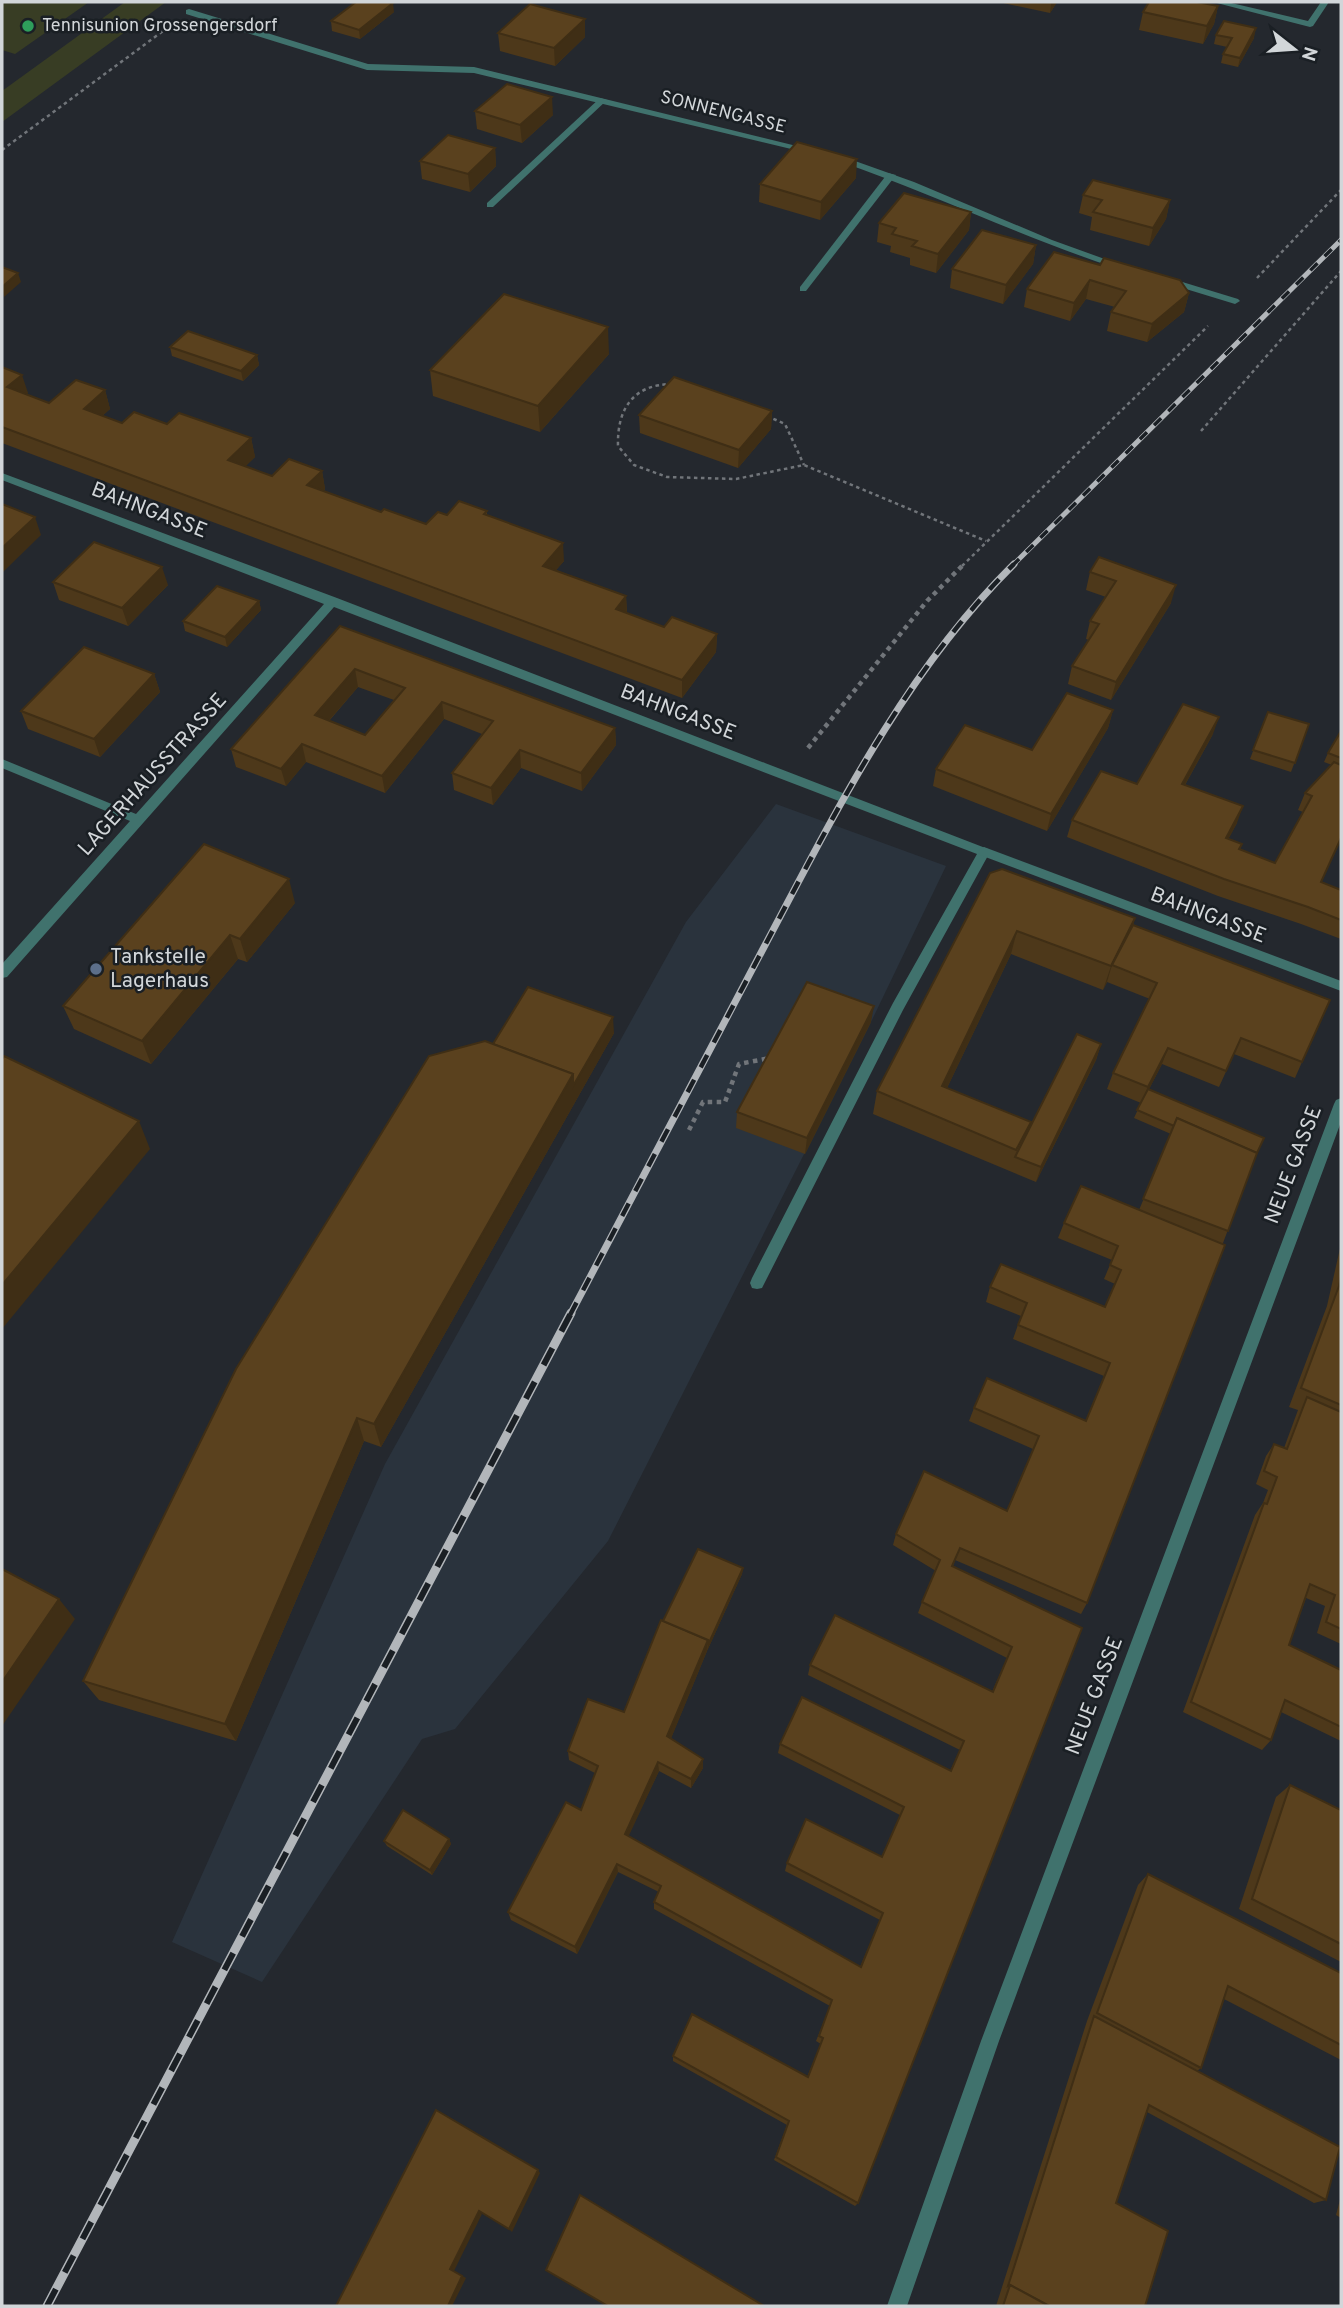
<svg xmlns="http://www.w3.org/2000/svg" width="1343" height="2308" font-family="Overpass,sans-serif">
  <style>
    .built { fill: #2a333d }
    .green { fill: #383d24 }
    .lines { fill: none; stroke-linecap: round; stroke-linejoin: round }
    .path-far1 { stroke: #71757a; stroke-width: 2.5; stroke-dasharray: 3.5 3.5; stroke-linecap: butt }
    .path { stroke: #71757a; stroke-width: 4.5; stroke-dasharray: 4.5 4.5; stroke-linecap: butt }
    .service { fill: #40726d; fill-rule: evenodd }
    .minor { fill: #40726d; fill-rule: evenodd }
    .tertiary { fill: #40726d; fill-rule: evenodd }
    .rail-far2-casing { stroke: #b2b6ba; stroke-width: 5 }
    .rail-far1-casing { stroke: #b2b6ba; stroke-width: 7 }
    .rail-casing { stroke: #b2b6ba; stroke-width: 9 }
    .rail-far2 { stroke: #1a1f24; stroke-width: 3.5; stroke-dasharray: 10; stroke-linecap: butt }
    .rail-far1 { stroke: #1a1f24; stroke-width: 4.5; stroke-dasharray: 14; stroke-linecap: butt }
    .rail { stroke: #1a1f24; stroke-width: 6; stroke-dasharray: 19; stroke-linecap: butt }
    .wall { fill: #4d381a; fill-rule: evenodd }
    .shaded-wall { fill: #3f2e15 }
    .building { fill: #5a411e; stroke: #3f2e15; stroke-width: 2; fill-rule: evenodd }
    .leisure-dot { fill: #2e9e5b; stroke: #1a1f24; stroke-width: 2.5 }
    .service-dot { fill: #5c6f8a; stroke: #1a1f24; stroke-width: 2.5 }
    .labels { text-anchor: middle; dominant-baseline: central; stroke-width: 5; stroke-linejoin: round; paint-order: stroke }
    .far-poi-label { font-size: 18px; fill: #d2d6d9; stroke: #1a1f24; text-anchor: start }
    .far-street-label { font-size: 18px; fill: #d2d6d9; stroke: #1a1f24 }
    .street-label { font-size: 21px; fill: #d2d6d9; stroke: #1a1f24 }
    .poi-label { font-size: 21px; fill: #d2d6d9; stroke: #1a1f24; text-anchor: start }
  </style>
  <rect width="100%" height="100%" fill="#24282e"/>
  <path class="built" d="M776,804L946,866L871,1022L608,1541L455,1729L422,1739L262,1982L172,1942L385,1464L686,922Z"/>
  <g class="green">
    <path d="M2,2H89L15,54L2,50Z"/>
    <path d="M125,2H166L2,122V91Z"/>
  </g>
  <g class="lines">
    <g class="path-far1">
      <path d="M2,150L163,31"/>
      <path d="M1257,278L1341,190"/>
      <path d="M673,384C633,384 617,409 618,446L634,465L667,477L736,479L804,465L986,541"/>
      <path d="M767,416L785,424L804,465"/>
      <path d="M1201,431L1341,271"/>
      <path d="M962,566L1208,326"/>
    </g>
    <g class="path">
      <path d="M808,748L927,601L964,564"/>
      <path d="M689,1130L703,1102H725L739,1064L770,1058"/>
    </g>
    <g class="service">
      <path d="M600,98L607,100L493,207H487V203Z"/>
      <path d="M888,173L896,175L806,291H800V287Z"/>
    </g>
    <g class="minor">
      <path d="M1213,2H1227L1308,21L1321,2H1329L1313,26L1310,27Z"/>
      <path d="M189,9L368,64L474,67L817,151L812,154L474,73L367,70L186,14V10Z"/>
      <path d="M841,156L914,182L1052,240L1124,266L1116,268C1021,237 932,193 838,161L836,159Z"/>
      <path d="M1166,277L1238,299L1240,301L1235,304L1163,282L1161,280Z"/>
      <path d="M2,473L337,598L988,849L990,852L903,1010L762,1288L757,1289L752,1288L750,1283L752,1278L893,1003L977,854L334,607L7,977L2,978V964L130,821L2,768V759L136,814L324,604L2,480Z"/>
      <path d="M1341,1098V1122L999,2041L907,2306H887L981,2041L1334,1104L1336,1100Z"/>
    </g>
    <path class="tertiary" d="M984,847L1341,981V991L980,855L978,852L980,849Z"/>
    <defs>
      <path id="rail-far2" d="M1012,566L1341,240"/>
      <path id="rail-far1" d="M570,1315C634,1193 699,1071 763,949C835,813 904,673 1014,564"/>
      <path id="rail" d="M47,2306L571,1313"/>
    </defs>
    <use href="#rail-far2" class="rail-far2-casing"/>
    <use href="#rail-far1" class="rail-far1-casing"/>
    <use href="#rail" class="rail-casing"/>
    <use href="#rail-far2" class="rail-far2"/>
    <use href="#rail-far1" class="rail-far1"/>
    <use href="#rail" class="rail"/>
  </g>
  <g class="wall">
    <path d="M1003,2H1057L1050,13L1003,3Z"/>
    <path d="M1218,6L1214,24L1203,44L1139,30L1143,12Z"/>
    <path d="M394,12L360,39L332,31L331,21Z"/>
    <path d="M498,33L585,37L555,66L500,51Z"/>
    <path d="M1216,35L1254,38L1238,67L1221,63L1223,54L1227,47L1214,44Z"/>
    <path d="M475,111L553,115L522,143L477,129Z"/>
    <path d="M495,148L496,166L470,192L422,179L420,161Z"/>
    <path d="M856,178L820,220L759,202L760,184Z"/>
    <path d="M1083,195L1170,200L1166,219L1149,246L1090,230L1092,217L1079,213Z"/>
    <path d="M971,212L969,230L936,273L910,265V258L890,252L891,246L877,242L879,223Z"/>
    <path d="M1036,245L1033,264L1003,304L950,288L952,269Z"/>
    <path d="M1054,252L1189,293L1184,312L1147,342L1107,331L1111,312L1115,307L1086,299L1070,321L1024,307L1027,289Z"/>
    <path d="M170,347L257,355L259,365L243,381L172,356Z"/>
    <path d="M609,354L540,432L433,396L430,370Z"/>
    <path d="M2,367L28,393L26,394L49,403L105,390L110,409L102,416L122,423L167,424L251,438L255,457L245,466L272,476L322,471L325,489L323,491L381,512L426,524L447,515L487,511V516L564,561L556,570L626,596L627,613L664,627L717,634L716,652L682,698L2,443Z"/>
    <path d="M772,411L771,429L738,468L640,433L639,415Z"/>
    <path d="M1099,557L1171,603L1111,700L1068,684L1072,666L1089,640L1086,639L1090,621L1106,597L1086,590L1090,572Z"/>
    <path d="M53,582L168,585L128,626L59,600Z"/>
    <path d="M259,601L261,610L227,647L185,631L183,621Z"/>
    <path d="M340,626L615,728L616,745L582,791L521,768L493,805L454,790L452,773L482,734L444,719L385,793L306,762L286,786L236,767L231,749ZM358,687L394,700L365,735L329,721Z"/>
    <path d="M154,674L160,692L100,757L28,729L21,711Z"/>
    <path d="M1113,710L1108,728L1047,831L933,786L936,769L1032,750Z"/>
    <path d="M1268,712L1309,724L1291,772L1250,759Z"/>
    <path d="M1341,731V839L1321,882L1341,890V939L1301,924L1218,896L1067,837L1072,820L1137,784L1213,734L1185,785L1237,823L1228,839L1242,844L1240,850L1275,863L1303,812L1298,810L1305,793L1332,765L1324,762L1328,753Z"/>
    <path d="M990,873L1135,918L1133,925L1302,1062L1295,1078L1234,1054L1219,1087L1162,1064L1149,1089L1257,1153L1087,1603L1081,1614L955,1560L953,1566L1082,1628L858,2203L855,2206L774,2160L787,2125L673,2061V2056L807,2077L821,2044L816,2041L830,2006L654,1909V1902L659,1892L618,1872L577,1954L511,1920L508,1912L581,1810L595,1773L569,1760L568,1751L624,1712L663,1621L743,1568L742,1574L707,1651L671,1738L703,1768L691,1788L659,1771L628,1836L860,1967L880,1920L785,1871L787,1863L882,1857L900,1815L778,1753L780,1744L950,1771L960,1750L808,1675L810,1665L992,1692L1007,1658L918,1613L922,1602L936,1571L893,1545L896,1534L1007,1511L1033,1449L969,1421L974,1408L1086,1421L1104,1376L1013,1339L1021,1316L986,1302L990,1287L1105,1307L1115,1284L1104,1279L1112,1260L1058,1238L1064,1223L1139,1210L1171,1134L1134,1118L1141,1103L1107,1089L1113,1073L1150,999L1107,982L1103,990L1011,954L947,1088L1031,1122L1029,1127L1101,1044L1096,1060L1036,1182L873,1114L877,1091Z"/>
    <path d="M295,903L247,962L238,959L151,1064L74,1029L63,1006Z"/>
    <path d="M871,1022L805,1154L736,1128L737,1112Z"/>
    <path d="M614,1033L381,1447L364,1441L236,1741L99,1700L83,1681L492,1044Z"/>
    <path d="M1341,1244V1644L1317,1633L1325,1606L1306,1598L1289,1645L1341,1670V1741L1281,1712L1271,1740L1262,1750L1183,1712L1255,1515L1263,1503L1268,1490L1256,1484L1266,1456L1274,1444L1284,1448L1298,1410L1289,1407L1327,1306Z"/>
    <path d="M1290,1785L1341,1810V1962L1239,1909L1276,1797Z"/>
    <path d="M449,1839L451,1844L432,1875L387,1846L384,1841Z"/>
    <path d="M1148,1874L1341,1973V2060L1224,1999L1201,2068L1197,2071L1326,2200L1314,2203L1147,2112L1116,2203L1145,2306H996L1087,2021L1138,1885Z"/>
    <path d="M1341,2196V2218L1336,2215Z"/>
  </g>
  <g class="shaded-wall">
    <path d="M1051,2H1057L1050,13Z"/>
    <path d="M393,3L394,12L360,39L359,30Z"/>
    <path d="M1218,6L1214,24L1203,44L1207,26Z"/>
    <path d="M585,19V37L555,66L554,48Z"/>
    <path d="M1256,28L1254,38L1238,67L1240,58Z"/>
    <path d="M552,97L553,115L522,143L520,125Z"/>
    <path d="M495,148L496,166L470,192L468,174Z"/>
    <path d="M857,159L856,178L820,220L821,202Z"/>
    <path d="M1170,200L1166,219L1149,246L1153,228Z"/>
    <path d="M971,212L969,230L936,273L938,254Z"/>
    <path d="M1036,245L1033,264L1003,304L1006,285Z"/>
    <path d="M18,273L21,282L4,297L2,287Z"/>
    <path d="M1090,280L1086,299L1070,321L1074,303Z"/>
    <path d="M1189,293L1184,312L1147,342L1152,324Z"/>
    <path d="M608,327L609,354L540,432L538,406Z"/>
    <path d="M257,355L259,365L243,381L241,371Z"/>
    <path d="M22,375L28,393L13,406L7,387Z"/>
    <path d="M105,390L110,409L90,427L84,409Z"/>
    <path d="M772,411L771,429L738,468L739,450Z"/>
    <path d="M251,438L255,457L233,479L228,460Z"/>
    <path d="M322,471L325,489L310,504L307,485Z"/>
    <path d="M35,517L41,535L2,573V548Z"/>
    <path d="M563,543L564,561L544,584L543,566Z"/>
    <path d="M162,567L168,585L128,626L122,608Z"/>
    <path d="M1176,585L1171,603L1111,700L1116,682Z"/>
    <path d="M626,596L627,614L616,609Z"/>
    <path d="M259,601L261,610L227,647L225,637Z"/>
    <path d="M717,634L716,652L682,698V680Z"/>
    <path d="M355,669L358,687L318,733L315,715Z"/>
    <path d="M154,674L160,692L100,757L94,739Z"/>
    <path d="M442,702L444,719L385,793L382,776Z"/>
    <path d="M1113,710L1108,728L1047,831L1051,814Z"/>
    <path d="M1219,717L1213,734L1176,801L1182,784Z"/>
    <path d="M615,728L616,745L582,791L581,773Z"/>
    <path d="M302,744L306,762L286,786L281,769Z"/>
    <path d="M520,750L521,768L493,805L491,788Z"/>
    <path d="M1243,806L1237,823L1220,855L1226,838Z"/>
    <path d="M289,879L295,903L247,962L240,939Z"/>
    <path d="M1135,918L1127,942L1112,965L1107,982L1103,990L1111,966Z"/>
    <path d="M1017,931L1011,954L937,1109L942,1086Z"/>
    <path d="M230,935L238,959L151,1064L142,1041Z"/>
    <path d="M874,1006L871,1022L805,1154L807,1138Z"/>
    <path d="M613,1017L614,1033L381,1447L374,1424L573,1074Z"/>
    <path d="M1101,1044L1096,1060L1036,1182L1041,1167Z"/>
    <path d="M1168,1048L1162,1064L1142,1103L1148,1087Z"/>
    <path d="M139,1121L150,1149L2,1329V1285Z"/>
    <path d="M357,1418L364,1441L236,1741L225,1724Z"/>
    <path d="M743,1568L742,1574L707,1651L708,1645Z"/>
    <path d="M59,1599L75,1619L2,1726V1682Z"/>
    <path d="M708,1640L707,1651L668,1746L667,1736Z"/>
    <path d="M703,1759V1768L691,1788V1779Z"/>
    <path d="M658,1762L659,1771L626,1842L625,1834Z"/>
    <path d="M449,1839L451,1844L432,1875L430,1870Z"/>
    <path d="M617,1864L618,1872L577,1954L575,1947Z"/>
    <path d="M538,2170L540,2173L512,2232L509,2229Z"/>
    <path d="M479,2211L482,2214L454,2271L466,2278L452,2306H448L450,2269Z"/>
  </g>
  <g class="building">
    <path d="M356,2H388L393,3L359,30L331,21Z"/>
    <path d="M1149,2H1197L1218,6L1207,26L1143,12Z"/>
    <path d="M530,4L585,19L554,48L498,33Z"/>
    <path d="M1224,21L1256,28L1240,58L1223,54L1232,38L1216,35Z"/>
    <path d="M507,84L552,97L520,125L475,111Z"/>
    <path d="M448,135L495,148L468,174L420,161Z"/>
    <path d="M797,142L857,159L821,202L760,184Z"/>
    <path d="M1093,180L1170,200L1153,228L1093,212L1102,200L1083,195Z"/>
    <path d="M904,193L971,212L938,254L912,246L917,241L892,234L896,228L879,223Z"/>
    <path d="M982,230L1036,245L1006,285L952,269Z"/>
    <path d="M1054,252L1100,265L1104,258L1180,280L1189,293L1152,324L1111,312L1126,291L1090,280L1074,303L1027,289Z"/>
    <path d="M2,267L18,273L2,287Z"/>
    <path d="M504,294L608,327L538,406L430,370Z"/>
    <path d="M188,331L257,355L241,371L170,347Z"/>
    <path d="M2,367L22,375L7,387L49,403L76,380L105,390L84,409L122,423L134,412L167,424L179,413L251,438L228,460L272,476L289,459L322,471L307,485L381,512L384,509L426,524L438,512L447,515L459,501L487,511L484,514L563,543L543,566L626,596L616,609L664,627L672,617L717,634L682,680L2,427Z"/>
    <path d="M674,377L772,411L739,450L639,415Z"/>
    <path d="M2,504L35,517L2,548Z"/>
    <path d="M94,542L162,567L122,608L53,582Z"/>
    <path d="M1099,557L1176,585L1116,682L1072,666L1099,624L1090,621L1116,581L1090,572Z"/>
    <path d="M217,586L259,601L225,637L183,621Z"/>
    <path d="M340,626L615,728L581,773L520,750L491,788L452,773L493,721L442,702L382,776L302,744L281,769L231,749ZM355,669L405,688L365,735L315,715Z"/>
    <path d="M84,647L154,674L94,739L21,711Z"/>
    <path d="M1067,693L1113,710L1051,814L936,769L965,725L1032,750Z"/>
    <path d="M1183,704L1219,717L1182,784L1243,806L1226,838L1242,844L1239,849L1275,863L1312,796L1305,793L1334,762L1341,765V838L1321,882L1341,890V920L1308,907L1224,879L1072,820L1101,771L1137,784Z"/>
    <path d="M1268,712L1309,724L1295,763L1253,750Z"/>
    <path d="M1341,731V758L1328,753Z"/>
    <path d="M204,844L289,879L240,939L230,935L142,1041L63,1006Z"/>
    <path d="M1002,869L1135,918L1111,966L1017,931L942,1086L1031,1122L1016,1150L877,1091L990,873Z"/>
    <path d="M1133,925L1330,1000L1302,1062L1241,1038L1226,1071L1168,1048L1148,1087L1113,1073L1157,983L1112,965Z"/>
    <path d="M807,982L874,1006L807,1138L737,1112Z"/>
    <path d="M528,987L613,1017L573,1086V1074L493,1044Z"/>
    <path d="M1077,1034L1101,1044L1041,1167L1015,1157Z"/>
    <path d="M485,1041L573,1074L374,1424L357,1418L225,1724L83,1681L236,1369L429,1056Z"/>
    <path d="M4,1056L139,1121L2,1285V1059Z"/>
    <path d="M1148,1089L1264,1138L1257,1153L1177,1118L1174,1126L1137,1110Z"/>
    <path d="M1177,1118L1257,1153L1228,1231L1143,1199Z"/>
    <path d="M1081,1186L1225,1245L1087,1603L960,1548L952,1566L1082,1628L858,2203L776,2157L789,2121L673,2056L692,2014L808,2077L823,2038L819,2036L832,2000L654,1902L661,1886L617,1864L575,1947L508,1912L566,1802L581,1810L598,1766L568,1751L588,1699L624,1712L661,1620L708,1640L667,1736L703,1759L691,1779L658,1762L625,1834L861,1967L883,1913L787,1863L806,1819L882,1857L904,1807L780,1744L802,1697L951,1771L964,1741L810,1665L835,1615L993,1692L1012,1647L922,1602L940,1560L896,1534L924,1471L1007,1511L1039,1436L974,1408L987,1378L1086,1421L1110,1363L1018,1325L1027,1303L990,1287L1001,1264L1105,1307L1121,1270L1110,1265L1118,1246L1064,1223Z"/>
    <path d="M1341,1277V1405L1301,1388L1339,1286Z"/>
    <path d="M1307,1397L1341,1412V1629L1326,1622L1335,1595L1310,1584L1289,1645L1341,1670V1727L1285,1700L1271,1740L1191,1702L1264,1503L1267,1504L1277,1477L1264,1471L1274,1444L1287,1449Z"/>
    <path d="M698,1549L743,1568L708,1645V1640L663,1621Z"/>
    <path d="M2,1569L59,1599L2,1682Z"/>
    <path d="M1290,1785L1341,1810V1944L1252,1899Z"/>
    <path d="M403,1810L449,1839L430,1870L384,1841Z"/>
    <path d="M1148,1874L1341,1973V2045L1228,1986L1201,2068L1097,2013Z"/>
    <path d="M1094,2016L1340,2147L1326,2200L1149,2105L1116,2203L1168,2231L1145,2306H1049L1010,2285L1008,2286Z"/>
    <path d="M436,2110L538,2170L509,2229L479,2211L450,2269L462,2276L448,2306H336Z"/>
    <path d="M580,2195L764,2306H608L546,2270Z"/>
    <path d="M1010,2285L1049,2306H1003Z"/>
  </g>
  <circle class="leisure-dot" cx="28" cy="26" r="7"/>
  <circle class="service-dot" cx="96" cy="969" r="7"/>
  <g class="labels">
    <g class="far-poi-label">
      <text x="42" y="26">Tennisunion Grossengersdorf</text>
    </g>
    <g class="far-street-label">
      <text transform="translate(723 113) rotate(14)">SONNENGASSE</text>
    </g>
    <g class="street-label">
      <text transform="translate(149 511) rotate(21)">BAHNGASSE</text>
      <text transform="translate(678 713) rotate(21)">BAHNGASSE</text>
      <text transform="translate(153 775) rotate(-48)">LAGERHAUSSTRASSE</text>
      <text transform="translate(1208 916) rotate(21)">BAHNGASSE</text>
      <text transform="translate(1294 1165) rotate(-69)">NEUE GASSE</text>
      <text transform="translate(1095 1696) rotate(-69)">NEUE GASSE</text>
    </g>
    <g class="poi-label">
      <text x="110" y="957">Tankstelle<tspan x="110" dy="24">Lagerhaus</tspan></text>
    </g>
  </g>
  <rect width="1343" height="2308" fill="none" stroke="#d2d6d9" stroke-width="7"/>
  <g transform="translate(1294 49) rotate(107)" stroke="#1a1f24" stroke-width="5" paint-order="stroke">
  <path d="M0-5L12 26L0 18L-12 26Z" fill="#d2d6d9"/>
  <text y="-10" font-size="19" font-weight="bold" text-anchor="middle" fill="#d2d6d9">N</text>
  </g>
</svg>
